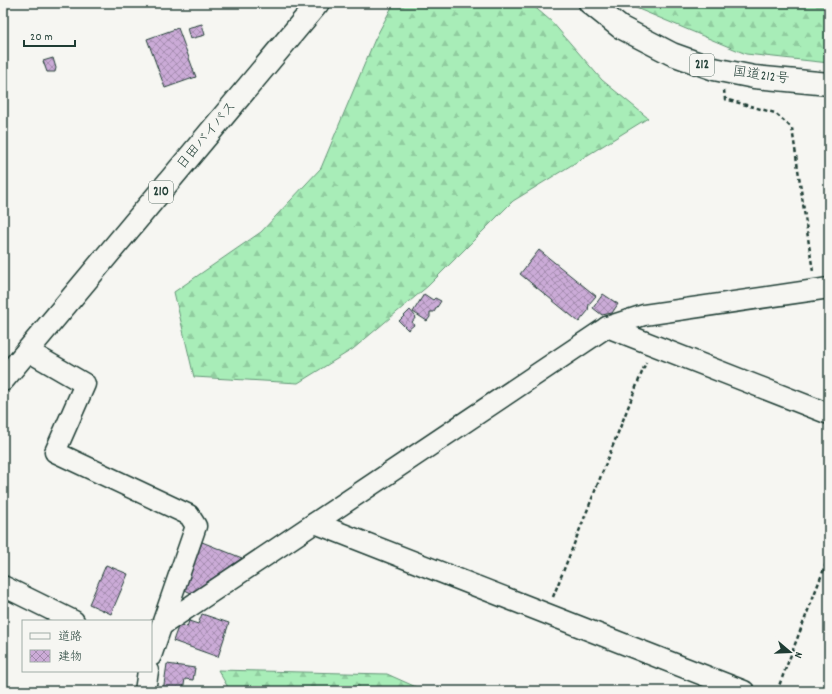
<svg xmlns="http://www.w3.org/2000/svg" width="832" height="694" font-family="Dekko,'Klee One',sans-serif">
  <style>
    .forest { fill: url(#forest-firs); stroke: #649576 }
    .building { fill: url(#building-cross-hatch); stroke: #1f3d34 }
    .lines { fill: none; stroke-linecap: round; stroke-linejoin: round }
    .minor-casing { stroke: #1f3d34; stroke-width: 23 }
    .trunk-casing { stroke: #1f3d34; stroke-width: 25 }
    .path { stroke: #1f3d34; stroke-width: 2.5; stroke-dasharray: 4 3; stroke-linecap: butt }
    .minor { stroke: #f6f6f2; stroke-width: 20 }
    .trunk { stroke: #f6f6f2; stroke-width: 22 }
    .labels { text-anchor: middle; dominant-baseline: central; stroke-width: 3; stroke-linejoin: round; paint-order: stroke }
    .shield { fill: #f6f6f2; stroke: #60746d; stroke-width: 1 }
    .shield-label { font-size: 13px; font-weight: bold; fill: #1f3d34 }
    .street-label { font-size: 14px; fill: #1f3d34; stroke: #f6f6f2 }
  </style>
  <defs>
    <pattern id="forest-firs" width="22" height="20" patternUnits="userSpaceOnUse"><rect width="22" height="20" fill="#a8edb8"/><path d="M5 1l3.5 6h-7zM16 11l3.5 6h-7z" fill="#90cc9f"/></pattern>
    <pattern id="building-cross-hatch" width="8" height="8" patternUnits="userSpaceOnUse"><rect width="8" height="8" fill="#cbabd7"/><path d="M0 0l8 8M0 8l8-8" fill="none" stroke="#a48caf"/></pattern>
  </defs>
  <rect width="100%" height="100%" fill="#f6f6f2"/>
  <filter id="ink" filterUnits="userSpaceOnUse"><feTurbulence type="fractalNoise" baseFrequency=".025" numOctaves="2"/><feDisplacementMap in="SourceGraphic" scale="8" xChannelSelector="R" yChannelSelector="G"/><feConvolveMatrix kernelMatrix="1 2 1 2 8 2 1 2 1" color-interpolation-filters="sRGB"/></filter>
  <g filter="url(#ink)">
    <g class="forest">
      <path d="M394,3H530L552,22L602,80L648,118L513,201L428,286L353,349L298,383L194,377L174,292L261,232L321,168L375,39Z"/>
      <path d="M624,3H829V63L746,54Z"/>
      <path d="M218,670L387,674L425,691H230Z"/>
    </g>
    <g class="building">
      <path d="M202,24L205,35L190,39L187,28Z"/>
      <path d="M178,28L196,77L165,88L147,39Z"/>
      <path d="M53,58L56,68L55,72H47L43,61Z"/>
      <path d="M539,250L596,296L589,304L588,311L579,322L520,274Z"/>
      <path d="M424,294L433,300L435,298L441,301L434,312H430V317L427,321L413,312Z"/>
      <path d="M603,294L618,304L612,313L602,315L593,308Z"/>
      <path d="M410,310L416,317L412,322L414,325L408,330L399,321Z"/>
      <path d="M202,542L242,558L193,594L183,589Z"/>
      <path d="M106,565L128,574L111,614L89,604Z"/>
      <path d="M202,614L229,623L218,657L173,641L179,624L187,627L189,621L198,624Z"/>
      <path d="M167,664L195,668L193,680L185,679L183,691H163Z"/>
    </g>
    <g class="lines">
      <defs>
        <g id="minor">
          <path d="M607,327L829,414"/>
          <path d="M28,351L85,384L55,452L189,515L196,526L151,656"/>
          <path d="M315,523L744,691"/>
          <path d="M3,586L74,621"/>
          <path d="M161,626L607,327L644,315L829,288"/>
          <path d="M145,691L148,671"/>
        </g>
        <g id="trunk">
          <path d="M590,3L620,27L672,54L714,69L754,77L829,84"/>
          <path d="M3,380L318,3"/>
        </g>
      </defs>
      <use href="#minor" class="minor-casing"/>
      <use href="#trunk" class="trunk-casing"/>
      <g class="path">
        <path d="M724,90L725,99L775,113L792,128L813,272"/>
        <path d="M553,597L646,362"/>
        <path d="M777,691L829,556"/>
      </g>
      <use href="#minor" class="minor"/>
      <use href="#trunk" class="trunk"/>
    </g>
  </g>
  <g class="labels">
    <g class="shield">
      <rect x="690" y="54" width="24" height="22" rx="3"/>
      <rect x="149" y="181" width="24" height="22" rx="3"/>
    </g>
    <g class="shield-label">
      <text x="702" y="65">212</text>
      <text x="161" y="192">210</text>
    </g>
    <g class="street-label">
      <text transform="translate(761 76) rotate(8)">国道212号</text>
      <text transform="translate(207 136) rotate(-50)">日田バイパス</text>
    </g>
  </g>
  <rect width="832" height="694" fill="none" stroke="#f6f6f2" stroke-width="16"/>
  <rect x="8" y="8" width="816" height="678" fill="none" stroke="#1f3d34" stroke-width="1.5" filter="url(#ink)"/>
  <rect x="22" y="620" width="130" height="52" fill="#f6f6f2" stroke="#a0aca6"/>
  <rect x="30" y="633" width="20" height="6" fill="#f6f6f2" stroke="#a0aca6"/>
  <text x="58" y="640" font-size="12" fill="#1f3d34">道路</text>
  <rect x="30" y="650" width="20" height="12" fill="url(#building-cross-hatch)" stroke="#a0aca6"/>
  <text x="58" y="660" font-size="12" fill="#1f3d34">建物</text>
  <g transform="translate(790 652) rotate(109)" stroke="#f6f6f2" stroke-width="3" paint-order="stroke">
  <path d="M0-3L7 15L0 10L-7 15Z" fill="#1f3d34"/>
  <text y="-6" font-size="11" font-weight="bold" text-anchor="middle" fill="#1f3d34">N</text>
  </g>
  <path d="M24 40v6h51v-6" fill="none" stroke="#1f3d34" stroke-width="2"/>
  <text x="30" y="40" font-size="12" fill="#1f3d34" stroke="#f6f6f2" stroke-width="3" paint-order="stroke">20 m</text>
</svg>
